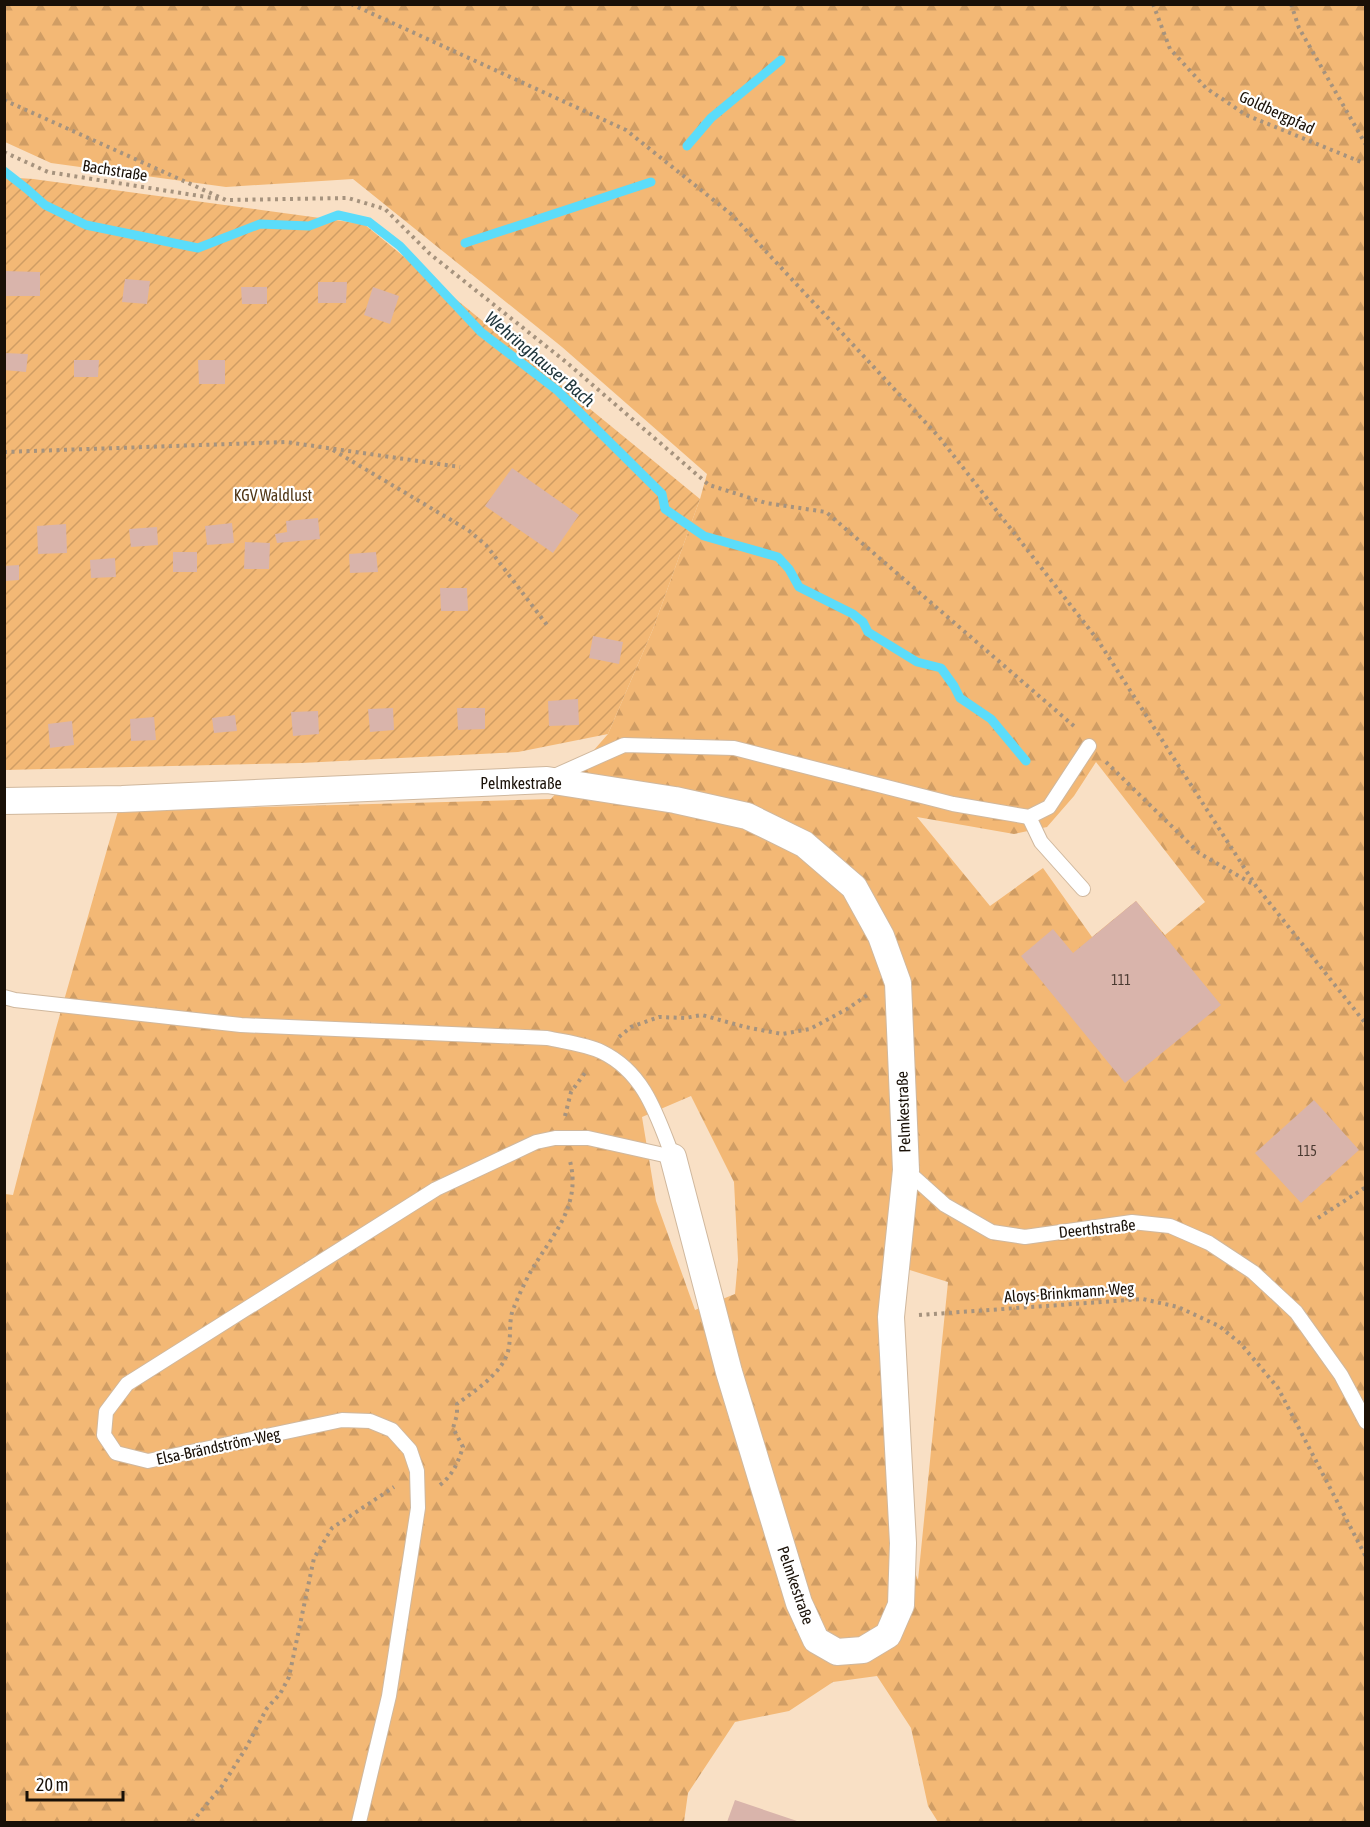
<svg xmlns="http://www.w3.org/2000/svg" width="1370" height="1827" font-family="'Asap Condensed',sans-serif">
  <style>
    .forest { fill: url(#forest-firs); fill-rule: evenodd }
    .garden { fill: url(#garden-furrows) }
    .lines { fill: none; stroke-linecap: round; stroke-linejoin: round }
    .stream { stroke: #5bdcfa; stroke-width: 9 }
    .building { fill: #d9b4ab }
    .lane-casing { stroke: #d0b89e; stroke-width: 16 }
    .street-casing { stroke: #d0b89e; stroke-width: 28 }
    .path { stroke: #a6937e; stroke-width: 4; stroke-dasharray: 3 4.5; stroke-linecap: butt }
    .lane { stroke: #fff; stroke-width: 14 }
    .street { stroke: #fff; stroke-width: 26 }
    .labels { text-anchor: middle; dominant-baseline: central; stroke-width: 4.5; stroke-linejoin: round; paint-order: stroke }
    .number-label { font-size: 14px; fill: #493930 }
    .street-label { font-size: 16px; fill: #191007; stroke: #fff }
    .park-label { font-size: 16px; fill: #503616; stroke: #fff }
    .water-label { font-size: 18px; font-style: italic; fill: #1e343a; stroke: #fff }
  </style>
  <defs>
    <pattern id="forest-firs" width="22" height="20" patternUnits="userSpaceOnUse" patternTransform="scale(1.5)"><rect width="22" height="20" fill="#f3b875"/><path d="M5 1l3.5 6h-7zM16 11l3.5 6h-7z" fill="#d09d64"/></pattern>
    <pattern id="garden-furrows" width="10" height="10" patternUnits="userSpaceOnUse" patternTransform="scale(1.5)"><rect width="10" height="10" fill="#f3b875"/><path d="M-1 1l2-2M0 10L10 0M9 11l2-2" fill="none" stroke="#d09d64"/></pattern>
  </defs>
  <rect width="100%" height="100%" fill="#f9e0c5"/>
  <path class="forest" d="M5,5H1365V1822H938L928,1806L911,1728L877,1676L833,1682L789,1711L735,1722L688,1793L684,1822H5V1194L13,1195L55,1032L118,811L551,799L608,734L653,629L700,499L707,474L562,347L353,179L226,187L51,163L5,142ZM1096,762L1205,902L1165,935L1136,901L1092,937L1043,868L990,906L917,817L1014,834L1047,827L1074,796ZM691,1096L734,1182L738,1260L735,1294L695,1310L656,1201L642,1117ZM897,1266L948,1282L918,1580L903,1543Z"/>
  <path class="garden" d="M4,177L33,179L364,224L700,499L653,629L608,734L518,752L301,763L5,770Z"/>
  <g class="lines">
    <g class="stream">
      <path d="M687,146L711,118L781,60"/>
      <path d="M4,171L27,189L45,205L86,225L198,248L260,224L309,226L338,215L369,222L400,246L481,332L558,391L662,494L665,509L704,536L778,557L789,569L799,587L853,614L863,622L868,632L917,662L941,668L954,686L960,698L991,719L1026,761"/>
      <path d="M465,243L651,182"/>
    </g>
  </g>
  <g class="building">
    <path d="M4,271L40,272V296H4Z"/>
    <path d="M125,279L150,281L147,304L122,302Z"/>
    <path d="M318,282H347L346,303H318Z"/>
    <path d="M241,287H267V304H242Z"/>
    <path d="M373,287L399,296L390,324L364,315Z"/>
    <path d="M4,353L28,354L26,372L4,370Z"/>
    <path d="M74,360H99L98,377H74Z"/>
    <path d="M198,360H225V384H199Z"/>
    <path d="M512,468L579,515L553,553L485,506Z"/>
    <path d="M318,518L320,539L277,543L275,534L287,532L286,521Z"/>
    <path d="M232,523L234,543L207,545L205,526Z"/>
    <path d="M66,524L67,553L38,554L37,526Z"/>
    <path d="M157,527L158,545L131,547L129,529Z"/>
    <path d="M245,542L270,543L269,569H244Z"/>
    <rect x="173" y="552" width="24" height="20"/>
    <path d="M376,552L378,572L350,573L349,554Z"/>
    <path d="M115,558L116,577L91,578L90,560Z"/>
    <path d="M19,565V580L4,581V566Z"/>
    <path d="M440,588H467L468,611H441Z"/>
    <path d="M593,636L623,642L619,664L589,658Z"/>
    <path d="M578,699L579,725L549,726L548,701Z"/>
    <path d="M393,708L394,730L370,732L368,709Z"/>
    <path d="M457,708H485V729L458,730Z"/>
    <path d="M318,711L319,734L293,736L291,712Z"/>
    <path d="M235,715L237,731L214,733L212,718Z"/>
    <path d="M154,717L156,740L131,741L130,719Z"/>
    <path d="M72,721L74,745L50,748L48,724Z"/>
    <path d="M1136,901L1221,1005L1125,1083L1021,956L1053,929L1073,953Z"/>
    <path d="M1314,1100L1359,1150L1301,1203L1255,1153Z"/>
    <path d="M735,1800L800,1822H727Z"/>
  </g>
  <g class="lines">
    <defs>
      <g id="lane">
        <path d="M550,778L624,745L734,748L953,804L1029,817L1049,807L1089,746"/>
        <path d="M1029,817L1041,842L1083,889"/>
        <path d="M4,997L15,1000L241,1025L547,1038C565,1042 585,1044 602,1052C645,1073 657,1116 673,1157"/>
        <path d="M906,1170L945,1205L992,1232L1025,1237L1132,1222L1170,1226L1209,1243L1253,1272L1296,1312L1341,1375L1366,1422"/>
        <path d="M359,1822L389,1696L418,1508L417,1471L410,1450L392,1430L370,1421L342,1420L148,1461L116,1453L104,1435L106,1412L127,1384L436,1189L536,1142L555,1138H588L673,1157"/>
      </g>
      <path id="street" d="M4,801L122,799L547,780L675,800L747,816L804,844L854,887L881,936L898,983L906,1170L891,1317L903,1543L901,1605L888,1635L863,1650L837,1652L816,1640L799,1603L729,1372L673,1157"/>
    </defs>
    <use href="#lane" class="lane-casing"/>
    <use href="#street" class="street-casing"/>
    <g class="path">
      <path d="M351,4L626,130L731,214L939,437L1097,639L1256,886L1366,1024"/>
      <path d="M1153,4L1170,49L1206,88L1246,115L1366,164"/>
      <path d="M1291,4L1299,28L1366,145"/>
      <path d="M4,100L226,200L348,198L385,209L430,254L566,362L709,485L766,503L826,512L1075,727"/>
      <path d="M4,152L48,172L219,199"/>
      <path d="M333,450L468,530L486,545L547,625"/>
      <path d="M4,452L286,442L460,467"/>
      <path d="M1106,762L1199,853L1256,886"/>
      <path d="M619,1037L631,1027L659,1017L685,1018L702,1015L745,1027L782,1034L810,1029L847,1009L869,994"/>
      <path d="M565,1116L571,1092L587,1070"/>
      <path d="M1318,1218L1366,1187"/>
      <path d="M919,1315L1143,1299L1178,1307L1219,1326L1241,1344L1278,1388L1366,1557"/>
      <path d="M440,1485C453,1475 458,1462 463,1447L453,1428L457,1415V1404C474,1391 497,1377 506,1357C513,1342 507,1322 514,1307C519,1295 527,1277 534,1266C555,1232 581,1204 570,1161"/>
      <path d="M192,1822L222,1786L246,1748L267,1708L280,1694L289,1677L314,1558L332,1528L394,1487"/>
    </g>
    <use href="#lane" class="lane"/>
    <use href="#street" class="street"/>
  </g>
  <g class="labels">
    <g class="number-label">
      <text x="1121" y="980">111</text>
      <text x="1307" y="1151">115</text>
    </g>
    <g class="street-label">
      <text transform="translate(1277 112) rotate(25)">Goldbergpfad</text>
      <text transform="translate(115 170) rotate(9)">Bachstraße</text>
      <text x="521" y="783">Pelmkestraße</text>
      <text transform="translate(903 1112) rotate(-92)">Pelmkestraße</text>
      <text transform="translate(1097 1228) rotate(-6)">Deerthstraße</text>
      <text transform="translate(1069 1292) rotate(-4)">Aloys-Brinkmann-Weg</text>
      <text transform="translate(218 1446) rotate(-12)">Elsa-Brändström-Weg</text>
      <text transform="translate(796 1585) rotate(71)">Pelmkestraße</text>
    </g>
    <g class="park-label">
      <text x="273" y="495">KGV Waldlust</text>
    </g>
    <g class="water-label">
      <text transform="translate(540 359) rotate(40)">Wehringhauser Bach</text>
    </g>
  </g>
  <rect width="1370" height="1827" fill="none" stroke="#191007" stroke-width="12"/>
  <path d="M27 1791v9h96v-9" fill="none" stroke="#191007" stroke-width="3"/>
  <text x="36" y="1791" font-size="18" fill="#191007" stroke="#ffffff" stroke-width="4.5" paint-order="stroke">20 m</text>
</svg>
